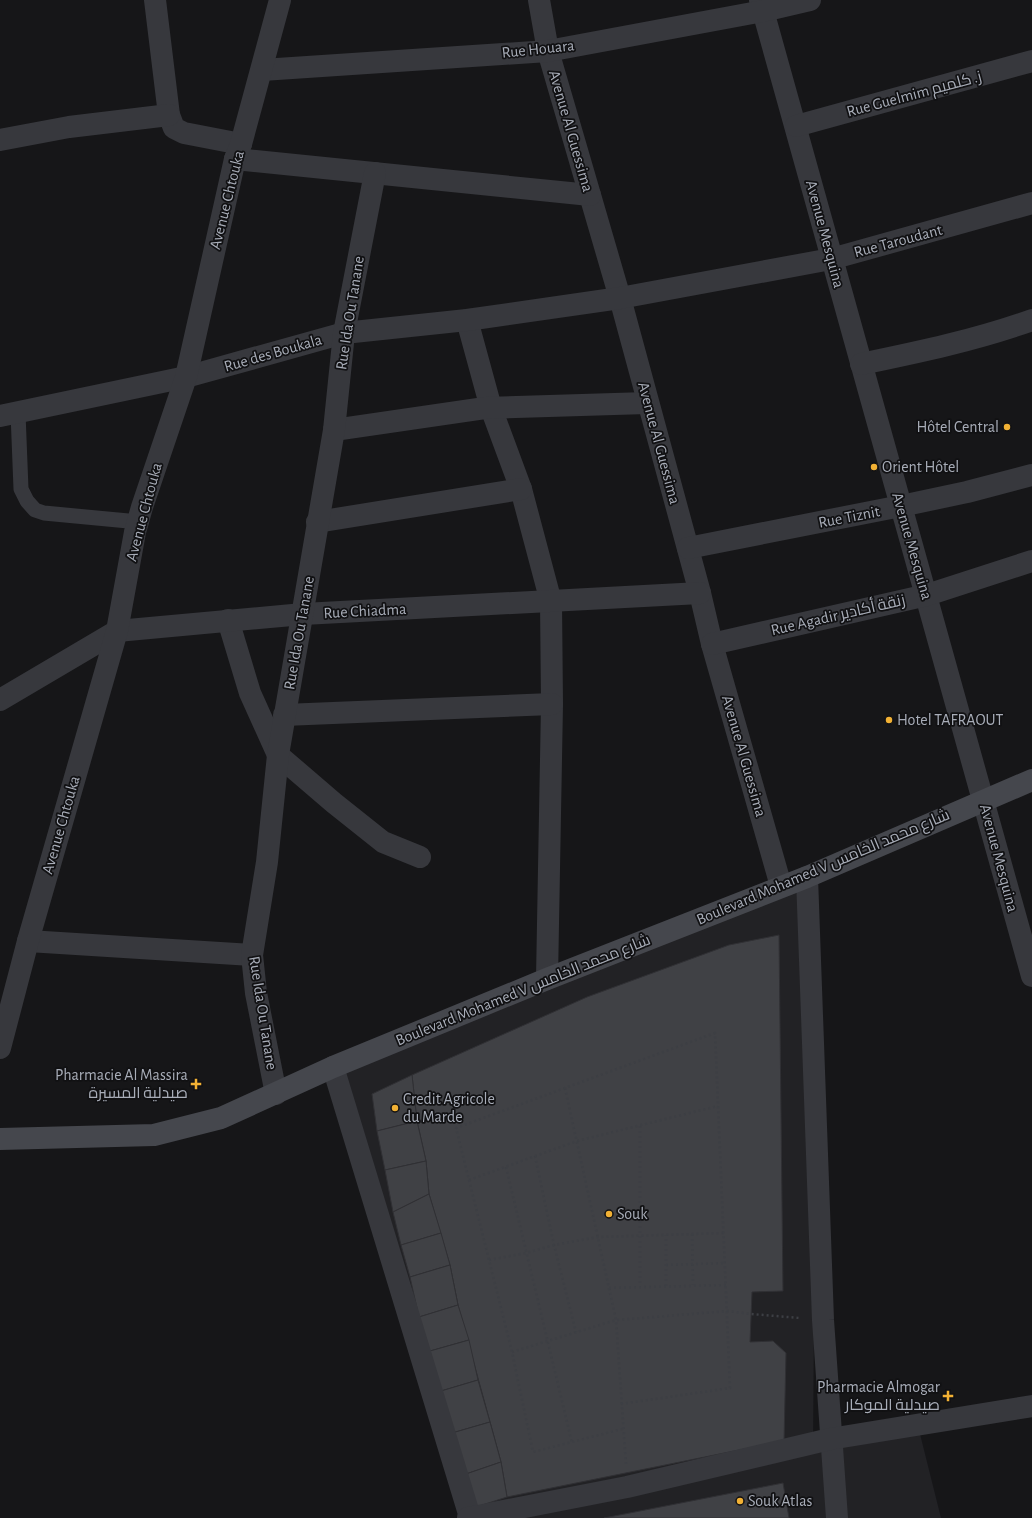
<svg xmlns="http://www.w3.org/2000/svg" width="1032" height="1518" font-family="'Alegreya Sans',Cairo,sans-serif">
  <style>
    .built { fill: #222225 }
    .building { fill: #404145; stroke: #303034 }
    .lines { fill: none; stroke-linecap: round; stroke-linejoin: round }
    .path { stroke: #3d3f44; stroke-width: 2.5; stroke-dasharray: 2 3; stroke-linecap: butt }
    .lane { stroke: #37383d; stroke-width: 15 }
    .street { stroke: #37383d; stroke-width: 22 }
    .secondary { stroke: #45474d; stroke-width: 22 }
    .poi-dot { fill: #f2b134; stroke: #111113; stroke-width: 1.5 }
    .labels { text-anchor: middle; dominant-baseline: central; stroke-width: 3.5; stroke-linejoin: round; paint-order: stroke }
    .street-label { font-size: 16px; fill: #a8adb8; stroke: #111113 }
    .poi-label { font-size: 16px; fill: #a8adb8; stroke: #111113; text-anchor: start }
  </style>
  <rect width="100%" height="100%" fill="#161618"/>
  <path class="built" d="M807,877L814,1314L813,1454L918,1426L941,1518H460L333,1067Z"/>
  <g class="building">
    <path d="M779,935L783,1291L752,1292L750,1342L773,1341L786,1353L784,1441L507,1497L501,1462L458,1305L450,1265L429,1194L426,1161L417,1121L412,1075L587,997L729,945Z"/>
    <path d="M412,1075L417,1121L377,1131L372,1094Z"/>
    <path d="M417,1121L426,1161L385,1170L377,1131Z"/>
    <path d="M426,1161L429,1194L393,1212L385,1170Z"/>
    <path d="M429,1194L441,1233L401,1245L393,1212Z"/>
    <path d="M441,1233L450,1265L410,1277L401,1245Z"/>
    <path d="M450,1265L458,1305L419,1317L410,1277Z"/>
    <path d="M458,1305L469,1340L430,1351L419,1317Z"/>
    <path d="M469,1340L478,1380L441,1391L430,1351Z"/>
    <path d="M478,1380L490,1422L452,1433L441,1391Z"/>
    <path d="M490,1422L501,1462L466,1474L452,1433Z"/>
    <path d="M501,1462L507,1497L476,1507L466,1474Z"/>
    <path d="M783,1483L789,1518H604Z"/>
  </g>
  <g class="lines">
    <g class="path">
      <path d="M565,1088L616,1320L626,1464"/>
      <path d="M640,1126V1286"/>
      <path d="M535,1156L554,1245L576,1332"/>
      <path d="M506,1167L572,1443"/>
      <path d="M469,1180L577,1141L718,1106"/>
      <path d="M692,1234L693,1285"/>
      <path d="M489,1260L526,1253L554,1245L598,1237L725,1233"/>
      <path d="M666,1265L726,1263"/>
      <path d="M666,1286V1235"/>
      <path d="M609,1288L727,1285"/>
      <path d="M512,1352L616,1320L728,1311L751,1314L800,1318"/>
      <path d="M621,1404L730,1388L715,1033L456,1128L512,1352L533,1452L622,1429"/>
    </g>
    <path class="lane" d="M18,413L21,489L27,501L35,510L44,513L139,522"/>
    <g class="street">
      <path d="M155,0L169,115L174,128L184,133L241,144"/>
      <path d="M539,0L548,51L620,298L700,593L712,644L781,886"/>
      <path d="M760,0L1032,976"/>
      <path d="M262,70L548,51L763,11L810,0"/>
      <path d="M796,126L1032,61"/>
      <path d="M0,140L69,127L169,115"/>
      <path d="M235,159L590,195"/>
      <path d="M467,320L491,408L521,489L551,602L552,704L547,979"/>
      <path d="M861,364C919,352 976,340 1032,320"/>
      <path d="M0,416L186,377L344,333L467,320L620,298L831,259L1032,203"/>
      <path d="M334,430L485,408L647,403"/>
      <path d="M317,522L521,489"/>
      <path d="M688,548L901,506L967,492L1032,475"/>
      <path d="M228,620L250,693L278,755L334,803L383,842L420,857"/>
      <path d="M712,644L927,595L1032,561"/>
      <path d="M0,700L117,631L303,614L700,593"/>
      <path d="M284,715L552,704"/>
      <path d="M807,877L823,1320L837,1518"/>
      <path d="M28,941L252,955"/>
      <path d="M0,1048L28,941L117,631L135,532L142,507L186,377L235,159L241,144L280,0"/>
      <path d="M333,1067L470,1517"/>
      <path d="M276,1094L256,993L252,955L267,862L278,755L334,430L344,333L375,173"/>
      <path d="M468,1518L627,1487L830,1439L1032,1406"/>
    </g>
    <path class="secondary" d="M0,1139L154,1135L221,1118L333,1067L547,979L807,877L1032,780"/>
  </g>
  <g class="poi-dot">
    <circle cx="1007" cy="427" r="4"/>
    <circle cx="874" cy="467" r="4"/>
    <circle cx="889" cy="720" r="4"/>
    <path d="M194 1078h4v4h4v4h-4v4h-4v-4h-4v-4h4z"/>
    <circle cx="395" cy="1108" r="4"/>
    <circle cx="609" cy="1214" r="4"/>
    <path d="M946 1390h4v4h4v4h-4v4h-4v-4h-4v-4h4z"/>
    <circle cx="740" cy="1501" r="4"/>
  </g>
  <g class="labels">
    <g class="street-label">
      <text transform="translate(538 49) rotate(-6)">Rue Houara</text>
      <text transform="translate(914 94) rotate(-15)">Rue Guelmim ز. كلميم</text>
      <text transform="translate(571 131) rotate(74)">Avenue Al Guessima</text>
      <text transform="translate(227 200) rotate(-76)">Avenue Chtouka</text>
      <text transform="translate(825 234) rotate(75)">Avenue Mesquina</text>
      <text transform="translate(898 241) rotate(-15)">Rue Taroudant</text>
      <text transform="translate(350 313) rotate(-81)">Rue Ida Ou Tanane</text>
      <text transform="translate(273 353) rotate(-16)">Rue des Boukala</text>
      <text transform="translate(659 443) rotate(75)">Avenue Al Guessima</text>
      <text transform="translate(144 512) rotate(-75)">Avenue Chtouka</text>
      <text transform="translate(849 517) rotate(-11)">Rue Tiznit</text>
      <text transform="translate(912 546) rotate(74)">Avenue Mesquina</text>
      <text transform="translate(365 611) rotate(-3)">Rue Chiadma</text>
      <text transform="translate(838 615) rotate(-13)">Rue Agadir زنقة أكادير</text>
      <text transform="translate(299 633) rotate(-80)">Rue Ida Ou Tanane</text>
      <text transform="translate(744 756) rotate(74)">Avenue Al Guessima</text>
      <text transform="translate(61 825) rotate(-74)">Avenue Chtouka</text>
      <text transform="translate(999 858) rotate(75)">Avenue Mesquina</text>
      <text transform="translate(823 867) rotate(-23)">Boulevard Mohamed V شارع محمد الخامس</text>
      <text transform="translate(523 990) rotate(-22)">Boulevard Mohamed V شارع محمد الخامس</text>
      <text transform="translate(263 1013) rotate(81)">Rue Ida Ou Tanane</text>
    </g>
    <g class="poi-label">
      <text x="999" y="427" text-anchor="end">Hôtel Central</text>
      <text x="882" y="467">Orient Hôtel</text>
      <text x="897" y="720">Hotel TAFRAOUT</text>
      <text x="188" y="1075" text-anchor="end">Pharmacie Al Massira<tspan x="188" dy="18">صيدلية المسيرة</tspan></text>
      <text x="403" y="1099">Credit Agricole<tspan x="403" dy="18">du Marde</tspan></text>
      <text x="617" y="1214">Souk</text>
      <text x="940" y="1387" text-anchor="end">Pharmacie Almogar<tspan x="940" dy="18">صيدلية الموكار</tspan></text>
      <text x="748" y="1501">Souk Atlas</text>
    </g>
  </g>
</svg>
